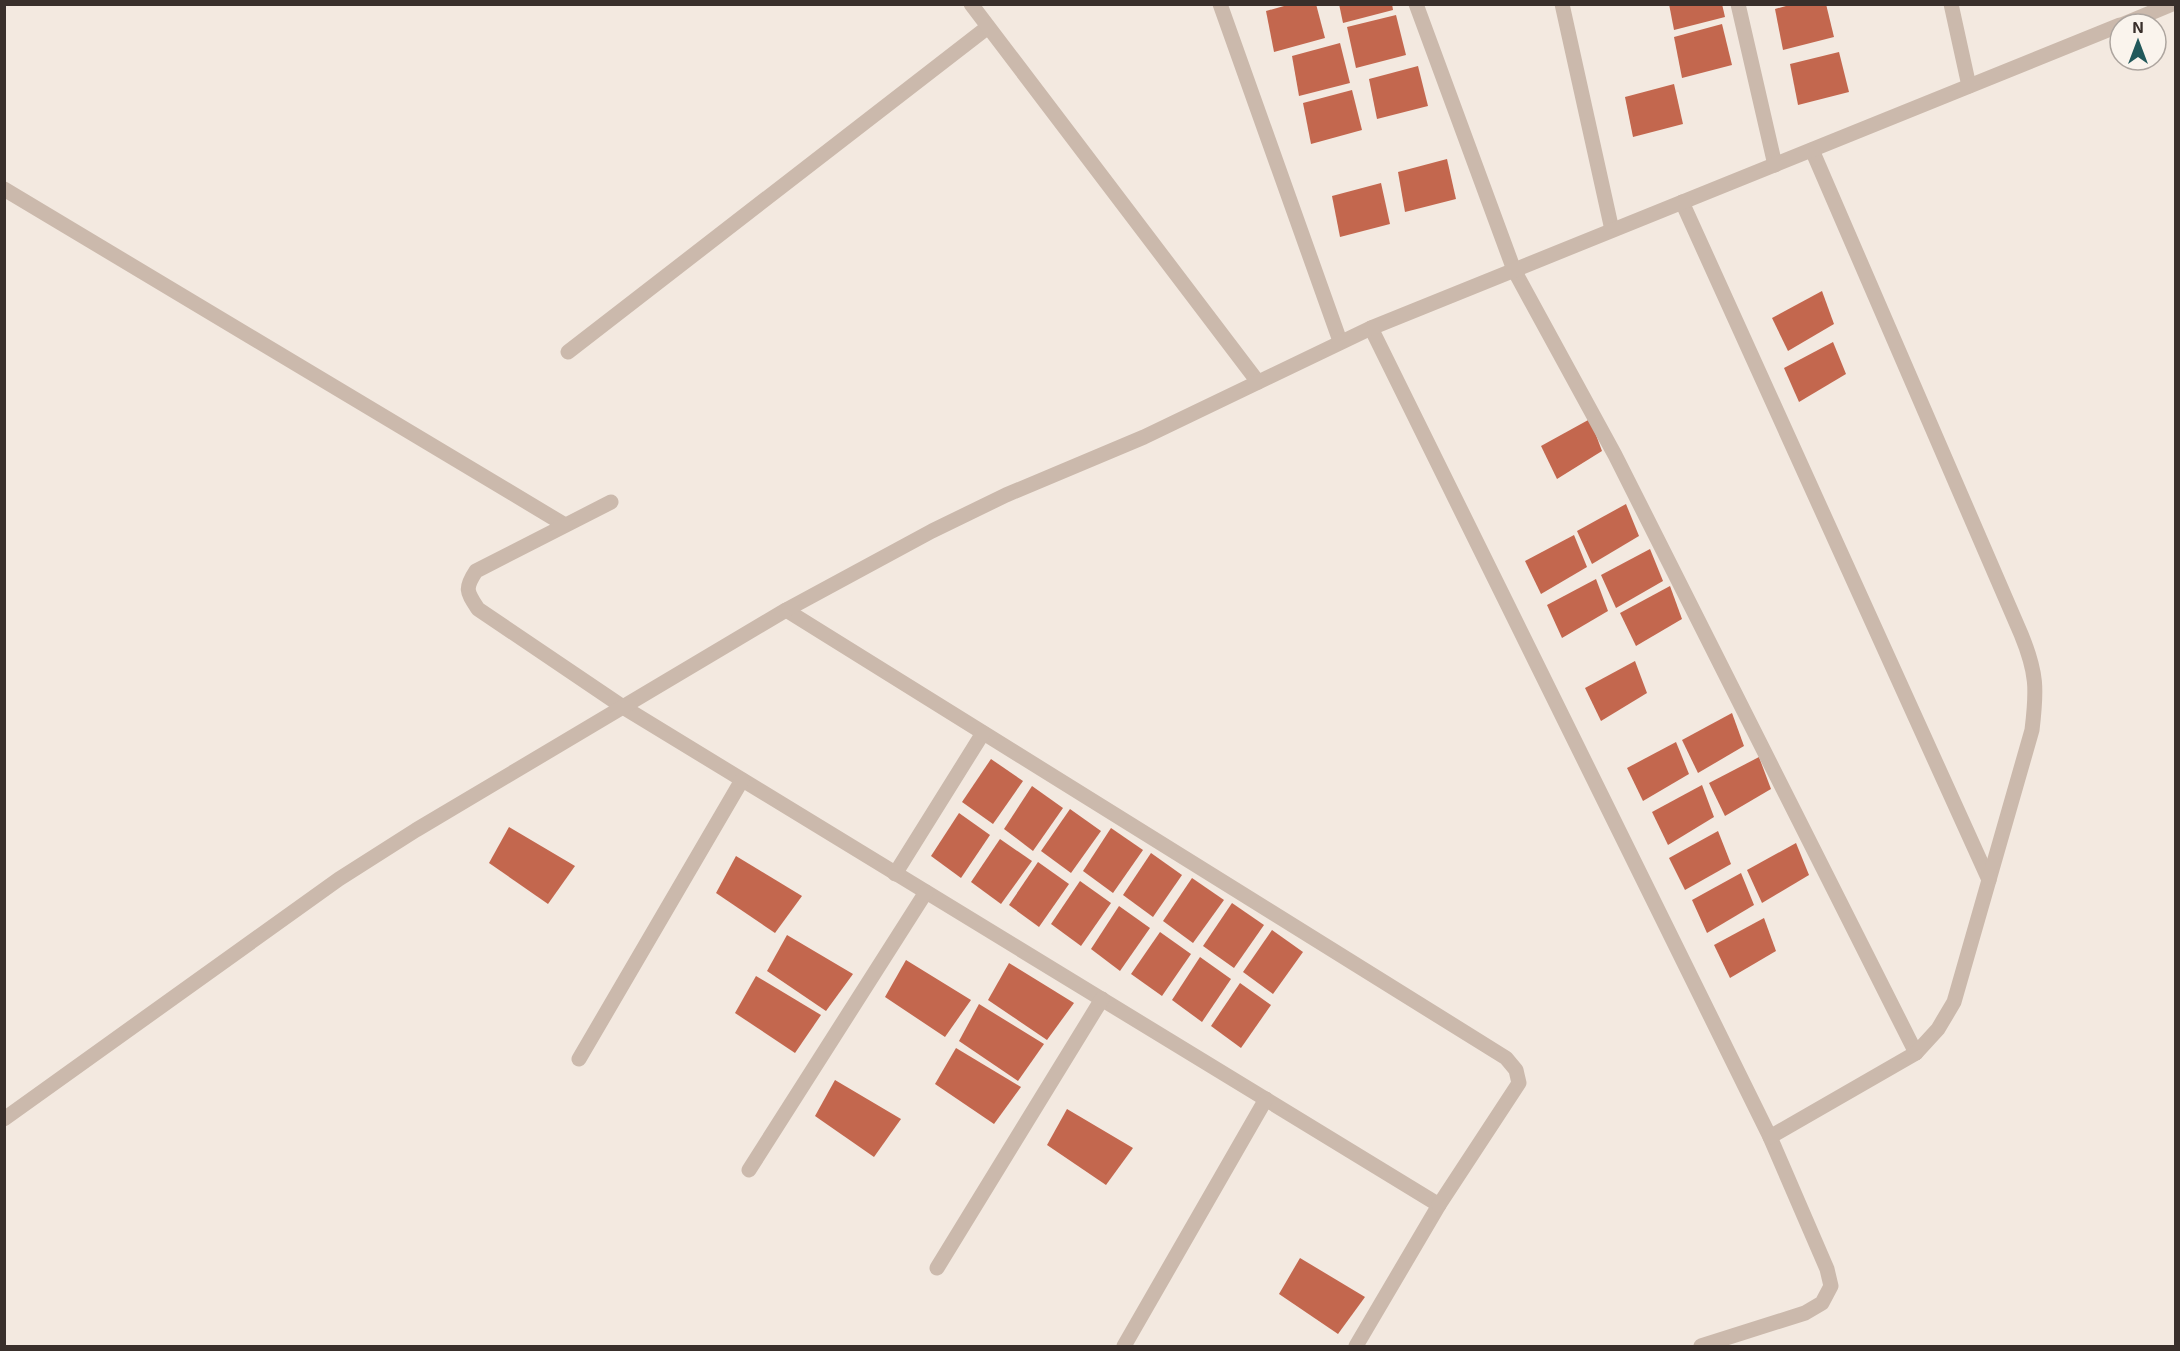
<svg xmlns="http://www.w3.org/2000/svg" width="2180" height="1351" font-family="'Exo 2',sans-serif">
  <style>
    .building { fill: #c3674e }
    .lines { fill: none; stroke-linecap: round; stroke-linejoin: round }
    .service { stroke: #cbb9ac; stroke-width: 15 }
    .minor { stroke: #cbb9ac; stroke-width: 15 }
    .tertiary { stroke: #cbb9ac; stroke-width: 15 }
  </style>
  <rect width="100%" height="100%" fill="#f3e9e0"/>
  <g class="building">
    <path d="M1291,4H1316L1325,38L1274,52L1266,11Z"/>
    <path d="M1339,4H1392L1393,10L1343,23Z"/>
    <path d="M1669,4H1722L1725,17L1674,30Z"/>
    <path d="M1793,4H1826L1834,37L1783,50L1775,9Z"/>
    <path d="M1396,15L1406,55L1356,68L1347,27Z"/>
    <path d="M1722,24L1732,65L1682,78L1674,37Z"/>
    <path d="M1340,43L1350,83L1299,96L1292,56Z"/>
    <path d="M1839,52L1849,92L1798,105L1790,64Z"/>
    <path d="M1418,66L1428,106L1377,119L1369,79Z"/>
    <path d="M1674,84L1683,124L1633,137L1625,97Z"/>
    <path d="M1352,90L1362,130L1311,144L1303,103Z"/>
    <path d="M1447,159L1456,199L1405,212L1398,172Z"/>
    <path d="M1381,183L1390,224L1340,237L1332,196Z"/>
    <path d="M1822,291L1834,324L1788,351L1772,318Z"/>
    <path d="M1833,342L1846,374L1799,402L1784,368Z"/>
    <path d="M1590,419L1602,451L1557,479L1541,446Z"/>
    <path d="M1626,504L1639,536L1592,564L1577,531Z"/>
    <path d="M1574,535L1587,567L1541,594L1525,561Z"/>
    <path d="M1650,549L1663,581L1616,608L1601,575Z"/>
    <path d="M1596,579L1608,611L1562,638L1547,605Z"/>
    <path d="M1670,586L1682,619L1636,646L1620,613Z"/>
    <path d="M1635,661L1647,693L1601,721L1585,688Z"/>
    <path d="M1732,713L1744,746L1698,773L1682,740Z"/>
    <path d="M1676,742L1689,774L1643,801L1627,768Z"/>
    <path d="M1759,757L1771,789L1725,816L1709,783Z"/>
    <path d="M991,759L1023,781L993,824L962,802Z"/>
    <path d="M1702,785L1714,817L1668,845L1652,812Z"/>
    <path d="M1032,786L1063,808L1033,851L1004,829Z"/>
    <path d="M1070,809L1101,831L1071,873L1041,851Z"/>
    <path d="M959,813L990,835L961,878L931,856Z"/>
    <path d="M509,827L575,866L548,904L489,863Z"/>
    <path d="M1111,828L1143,850L1113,893L1083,871Z"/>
    <path d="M1718,831L1731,864L1685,890L1669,858Z"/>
    <path d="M1000,839L1032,861L1001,904L971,882Z"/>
    <path d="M1796,843L1809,875L1762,903L1747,870Z"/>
    <path d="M1151,853L1182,875L1153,917L1123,895Z"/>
    <path d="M736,856L802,896L775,933L716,893Z"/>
    <path d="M1038,862L1069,884L1039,927L1009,905Z"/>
    <path d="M1741,873L1754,905L1707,933L1692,900Z"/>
    <path d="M1192,878L1224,900L1193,943L1163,921Z"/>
    <path d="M1080,881L1111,903L1081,946L1051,924Z"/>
    <path d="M1232,903L1264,925L1234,968L1203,946Z"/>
    <path d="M1119,906L1150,928L1120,971L1091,949Z"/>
    <path d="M1764,918L1776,951L1730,978L1714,945Z"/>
    <path d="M1272,930L1303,952L1273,994L1243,972Z"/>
    <path d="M1160,932L1191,954L1162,996L1131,974Z"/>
    <path d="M787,935L853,974L826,1011L767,971Z"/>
    <path d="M1200,957L1231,979L1202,1022L1172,1000Z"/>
    <path d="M906,960L971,1000L945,1037L885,997Z"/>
    <path d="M1009,963L1074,1003L1047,1040L988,1000Z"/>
    <path d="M756,976L821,1015L795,1053L735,1013Z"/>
    <path d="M1240,983L1271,1005L1241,1048L1211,1026Z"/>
    <path d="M979,1004L1044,1044L1018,1081L959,1041Z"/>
    <path d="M956,1048L1021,1087L994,1124L935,1084Z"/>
    <path d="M835,1080L901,1119L874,1157L815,1116Z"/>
    <path d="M1067,1109L1133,1148L1106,1185L1047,1145Z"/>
    <path d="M1300,1258L1365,1297L1338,1334L1279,1294Z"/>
  </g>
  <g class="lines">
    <path class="service" d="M568,352L988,27"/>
    <g class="minor">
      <path d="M971,4L1258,382"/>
      <path d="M1220,4L1340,341"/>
      <path d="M1416,4L1514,270L1615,455L1916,1053"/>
      <path d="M1562,4L1612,230"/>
      <path d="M1738,4L1775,165"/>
      <path d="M1951,4L1969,86"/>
      <path d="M4,189L565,525"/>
      <path d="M1682,202L1989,880"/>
      <path d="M1371,328L1770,1137L1827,1269L1831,1286L1822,1303L1805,1313L1701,1346"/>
      <path d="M611,502L476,571C464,589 467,592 478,609L623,707L1439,1205L1356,1346"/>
      <path d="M786,610L1506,1058L1516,1070L1519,1083L1439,1205"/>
      <path d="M895,874L983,733"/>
      <path d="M579,1059L742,780"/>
      <path d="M1770,1137L1916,1053L1938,1029L1954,1002L2032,730C2037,689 2037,673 2021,634L1812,150"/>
      <path d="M749,1170L926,892"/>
      <path d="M937,1268L1102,999"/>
      <path d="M1124,1346L1266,1099"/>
    </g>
    <g class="tertiary">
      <path d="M2124,24L2172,4"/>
      <path d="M4,1119L339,879L416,830L786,610L932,531L1006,495L1144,437L1371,328L2120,25"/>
    </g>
  </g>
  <rect width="2180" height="1351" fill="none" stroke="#392f2b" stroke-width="12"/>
  <g transform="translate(2138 42)"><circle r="28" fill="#faf4ed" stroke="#ada59f" stroke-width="1.5"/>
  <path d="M0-4.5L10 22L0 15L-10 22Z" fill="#21585a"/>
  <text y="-9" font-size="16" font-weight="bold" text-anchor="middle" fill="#392f2b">N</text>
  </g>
</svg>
